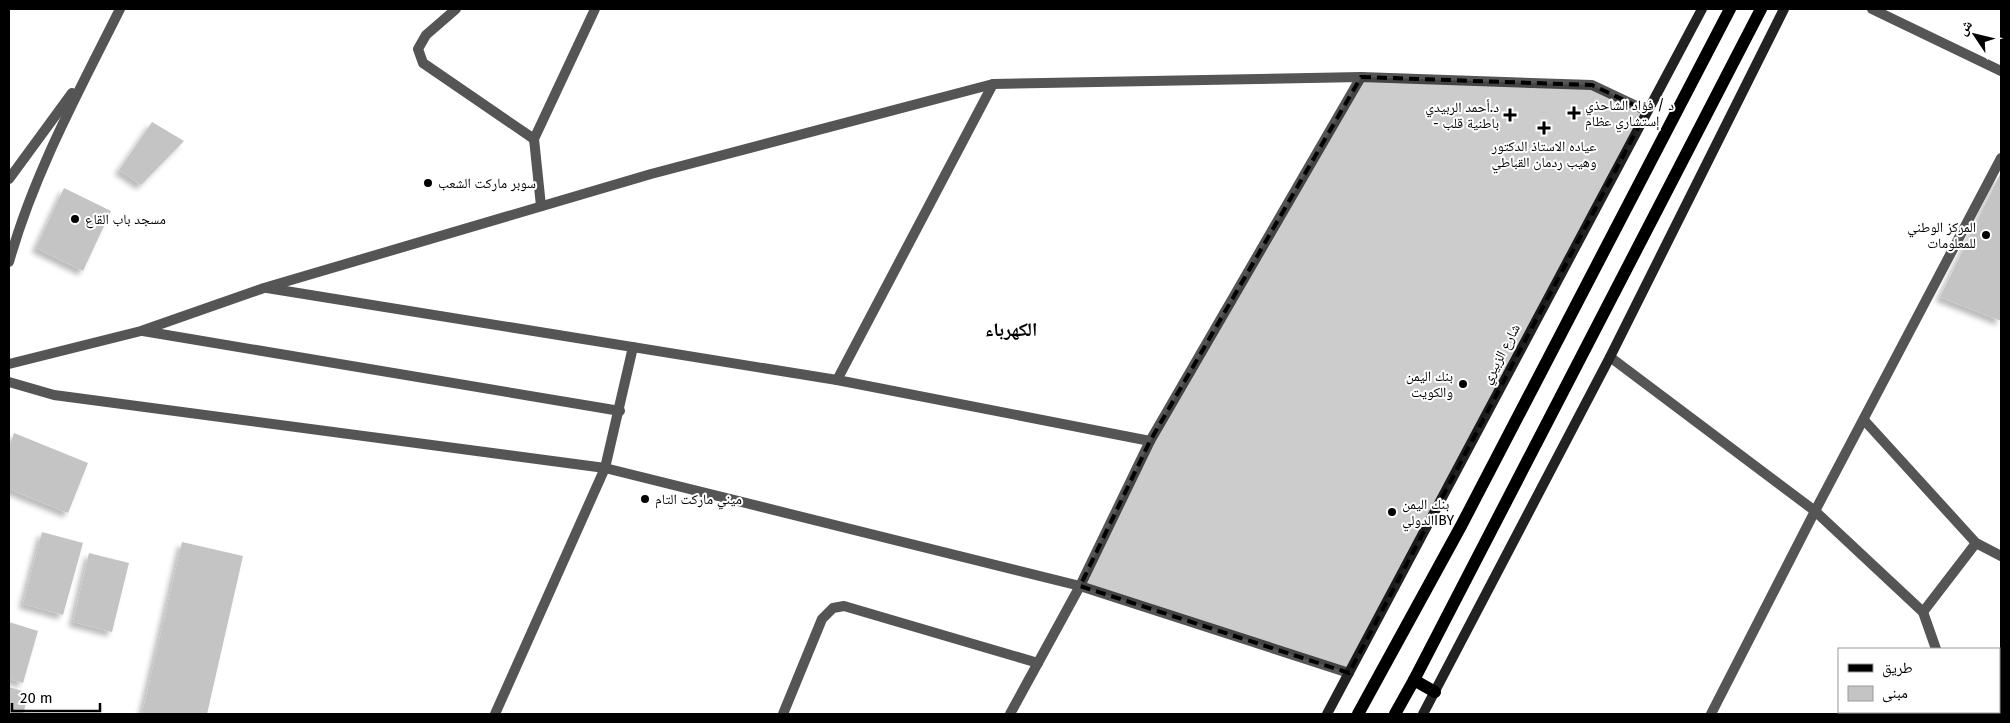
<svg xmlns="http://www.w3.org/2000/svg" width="2010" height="723" font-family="'Fira Sans','Noto Naskh Arabic',sans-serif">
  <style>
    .building { fill: #c4c4c4; filter: url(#shadow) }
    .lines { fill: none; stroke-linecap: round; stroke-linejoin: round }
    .street { stroke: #555; stroke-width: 10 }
    .secondary { stroke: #222; stroke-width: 10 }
    .primary { stroke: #000; stroke-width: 12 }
    .marked { fill: #000; fill-opacity: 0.2; stroke: #000; stroke-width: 4; stroke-dasharray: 10 6; stroke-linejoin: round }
    .poi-dot { fill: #000; stroke: #fff; stroke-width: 2 }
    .labels { text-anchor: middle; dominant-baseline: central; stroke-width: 4; stroke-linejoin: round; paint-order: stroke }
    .poi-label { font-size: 14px; fill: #000; stroke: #fff; text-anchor: start }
    .street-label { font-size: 14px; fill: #000; stroke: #fff }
    .district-label { font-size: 19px; font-weight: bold; fill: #000; stroke: #fff }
  </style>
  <defs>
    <filter id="shadow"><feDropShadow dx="-4.5" dy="4.5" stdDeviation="2.5" flood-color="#0004"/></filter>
  </defs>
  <rect width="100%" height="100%" fill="#fff"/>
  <g class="building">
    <path d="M152,122L184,141L141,185L119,170Z"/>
    <path d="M2001,172V321L1940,297Z"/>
    <path d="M64,188L111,211L83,271L36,248Z"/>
    <path d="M14,433L88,463L68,513L9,489V447Z"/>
    <path d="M42,532L83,543L63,615L23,604Z"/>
    <path d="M182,542L243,556L207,714H142Z"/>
    <path d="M89,553L129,563L112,632L73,622Z"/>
    <path d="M9,622L38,631L23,683L9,679Z"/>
    <path d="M9,687L29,693L23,714H9Z"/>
  </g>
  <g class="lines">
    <g class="street">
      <path d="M456,9L426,35L418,49L423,63L534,139"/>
      <path d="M1872,9L2001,71"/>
      <path d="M9,179L72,93"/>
      <path d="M541,206L534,139L595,9"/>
      <path d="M9,262C34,173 79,91 120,9"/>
      <path d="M267,288L837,380L1150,441"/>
      <path d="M143,331L620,411"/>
      <path d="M1610,357L1815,511L1923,612L1936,649"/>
      <path d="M9,364L141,331L264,288L651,174L993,84L1361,77L1592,85L1647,111"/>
      <path d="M837,380L993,84"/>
      <path d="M9,382L54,395L605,468L1080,586L1349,673"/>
      <path d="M1864,420L1976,543L2001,556"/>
      <path d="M1923,612L1976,543"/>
      <path d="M1957,712L1958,714"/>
      <path d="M495,714L605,468L633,347"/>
      <path d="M783,714L822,619L833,608L844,606L1038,663"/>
      <path d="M1010,714L1080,586L1150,441L1361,77"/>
      <path d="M1711,714L1815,511L2001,158"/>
    </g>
    <g class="secondary">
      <path d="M1327,714L1702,9"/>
      <path d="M1423,714L1610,357L1784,9"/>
    </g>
    <g class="primary">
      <path d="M1414,680L1435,692"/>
      <path d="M1358,714L1461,526L1730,9"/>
      <path d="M1395,714L1414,680L1761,9"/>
    </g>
  </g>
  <path class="marked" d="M1361,77L1592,85L1647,111L1349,673L1080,586L1150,441Z"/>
  <g class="poi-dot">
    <path d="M1571.5 105.5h5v5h5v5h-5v5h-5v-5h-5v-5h5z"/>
    <path d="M1507.5 107.5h5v5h5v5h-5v5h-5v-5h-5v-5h5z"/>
    <path d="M1541.5 120.5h5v5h5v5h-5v5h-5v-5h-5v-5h5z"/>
    <circle cx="428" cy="183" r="5"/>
    <circle cx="75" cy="219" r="5"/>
    <circle cx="1986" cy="235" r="5"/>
    <circle cx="1463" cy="384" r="5"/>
    <circle cx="645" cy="499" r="5"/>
    <circle cx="1392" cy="512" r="5"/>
  </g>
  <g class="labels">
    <g class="poi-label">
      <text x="1585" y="105">د / فؤاد الشاحذي<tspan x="1585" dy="16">إستشاري عظام</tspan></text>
      <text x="1499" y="107" text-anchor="end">د.أحمد الربيدي<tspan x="1499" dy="16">- باطنية قلب</tspan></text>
      <text x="1544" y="146" text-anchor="middle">عياده الاستاذ الدكتور<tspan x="1544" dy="16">وهيب ردمان القباطي</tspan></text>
      <text x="438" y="183">سوبر ماركت الشعب</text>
      <text x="85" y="219">مسجد باب القاع</text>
      <text x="1976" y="227" text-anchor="end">المركز الوطني<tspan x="1976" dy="16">للمعلومات</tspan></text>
      <text x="1453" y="376" text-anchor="end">بنك اليمن<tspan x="1453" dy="16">والكويت</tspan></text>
      <text x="655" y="499">ميني ماركت التام</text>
      <text x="1402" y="504">بنك اليمن<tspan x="1402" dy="16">الدوليIBY</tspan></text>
    </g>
    <g class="street-label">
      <text transform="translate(1501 354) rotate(-62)">شارع الزبيري</text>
    </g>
    <g class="district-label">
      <text x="1011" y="329">الكهرباء</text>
    </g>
  </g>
  <rect width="2010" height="723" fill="none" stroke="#000000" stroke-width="20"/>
  <rect x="1838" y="648" width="162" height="65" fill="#ffffff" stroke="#999999"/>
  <rect x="1848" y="664" width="25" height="8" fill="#000000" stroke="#999999"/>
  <text x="1882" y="673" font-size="15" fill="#000000">طريق</text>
  <rect x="1848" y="686" width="25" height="15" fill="#c4c4c4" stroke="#999999"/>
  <text x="1882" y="698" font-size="15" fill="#000000">مبنى</text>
  <g transform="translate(1975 35) rotate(305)" stroke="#ffffff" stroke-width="4" paint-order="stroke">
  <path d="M0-4L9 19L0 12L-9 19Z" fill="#000000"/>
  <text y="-8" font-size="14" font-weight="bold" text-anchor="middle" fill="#000000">ش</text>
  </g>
  <path d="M12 703v8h88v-8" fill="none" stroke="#000000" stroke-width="2.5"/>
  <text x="20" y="703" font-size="15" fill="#000000" stroke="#ffffff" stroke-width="4" paint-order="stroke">20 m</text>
</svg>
